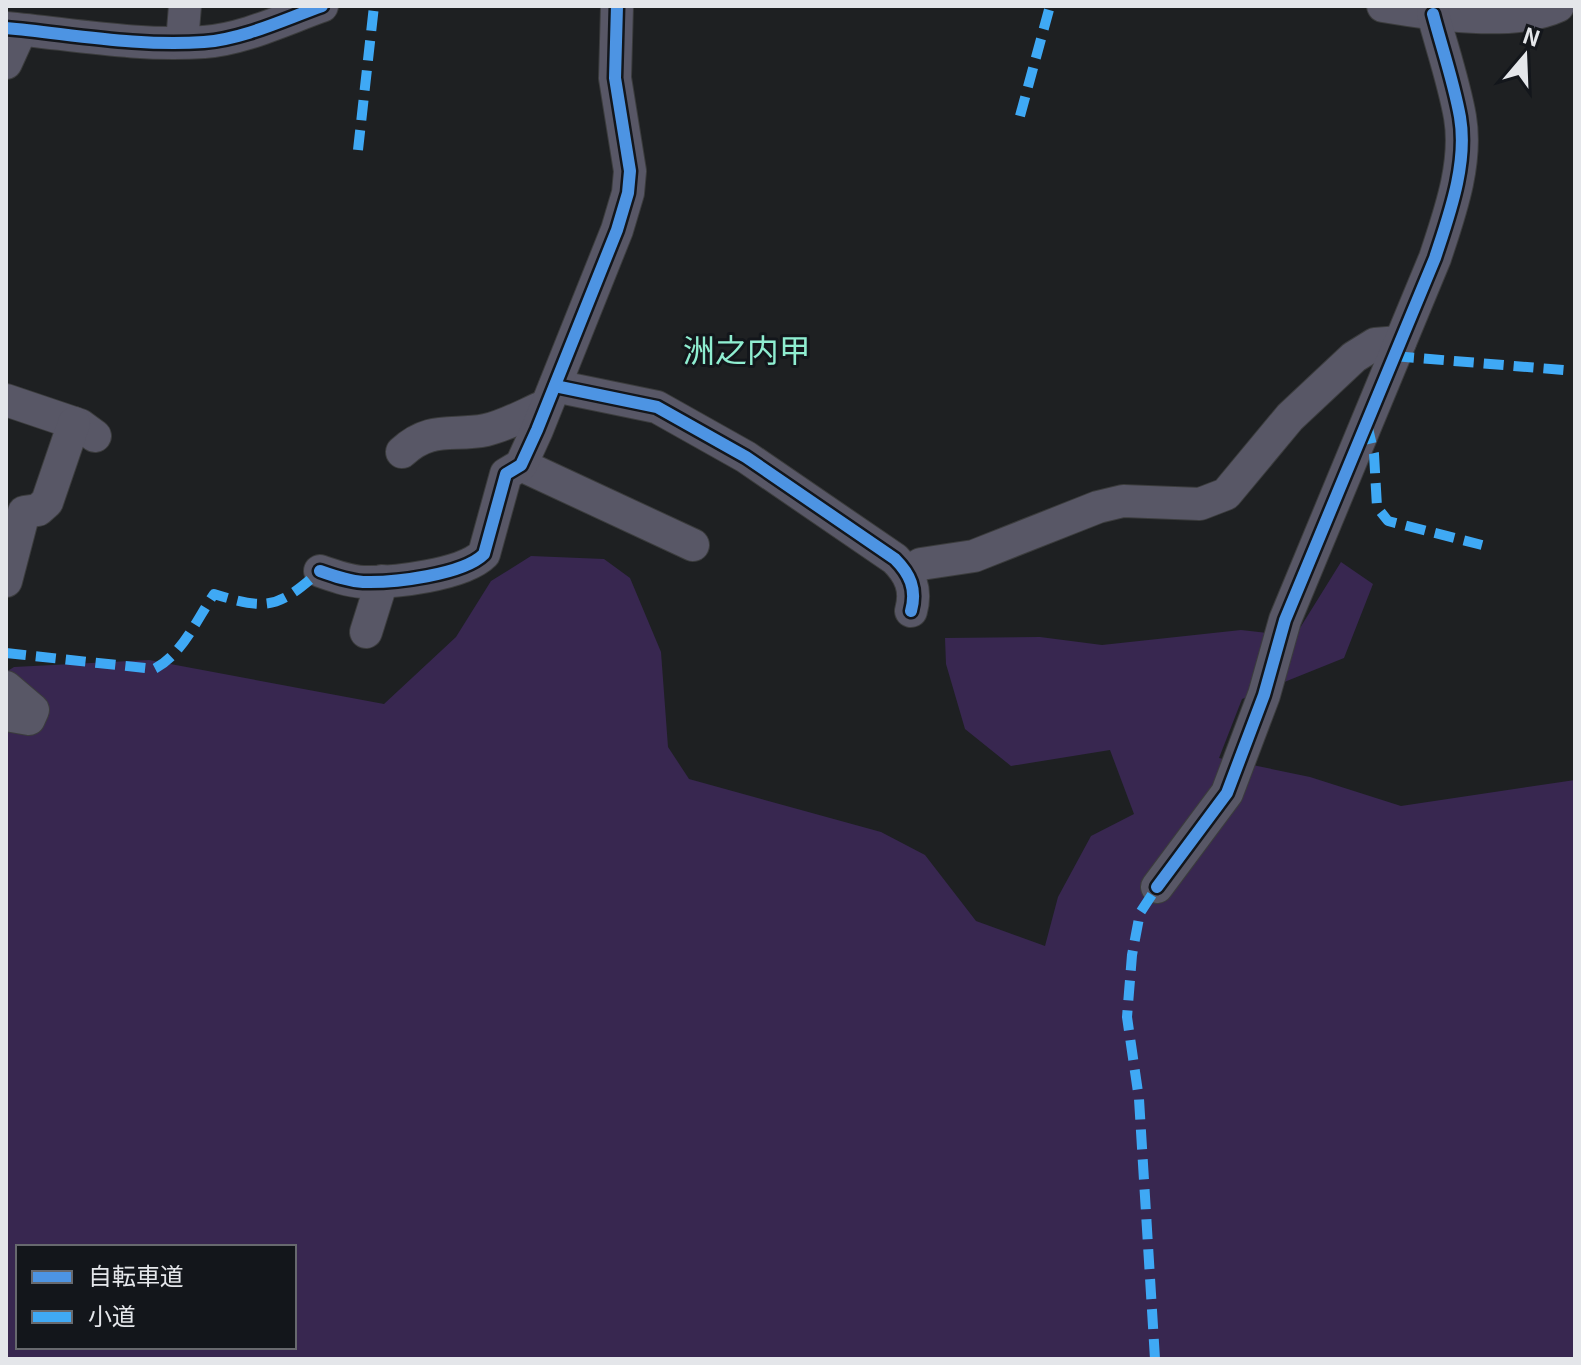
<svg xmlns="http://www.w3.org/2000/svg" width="1581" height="1365" font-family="Georgia,'Noto Sans JP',serif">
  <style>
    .green { fill: #382750; fill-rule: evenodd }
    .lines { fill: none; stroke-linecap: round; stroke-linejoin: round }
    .street-casing { stroke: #3b3c3d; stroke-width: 34 }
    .street { stroke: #585766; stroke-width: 32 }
    .quiet { stroke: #3fa9f5; stroke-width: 10; stroke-dasharray: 20 10; stroke-linecap: butt }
    .cycleway-casing { stroke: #13161b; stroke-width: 17 }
    .cycleway { stroke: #4d94e3; stroke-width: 12 }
    .labels { text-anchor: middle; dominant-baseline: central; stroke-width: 6; stroke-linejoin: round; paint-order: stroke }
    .quarter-label { font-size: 32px; fill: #8feed1; stroke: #13161b }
  </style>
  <rect width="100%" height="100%" fill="#1e2022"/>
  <path class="green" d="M531,556L604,559L630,578L661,652L668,747L689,779L881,832L925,855L976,921L1045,946L1058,897L1091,836L1134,814L1110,750L1011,766L965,729L946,664L945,638L1040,637L1102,645L1241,630L1295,636L1341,562L1373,584L1344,658L1242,699L1219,758L1310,777L1401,806L1575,780V1359H6V672L14,667L149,660L384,704L456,637L491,581ZM18,1247H294V1347H18Z"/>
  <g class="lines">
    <defs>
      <g id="street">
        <path d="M1383,6C1431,14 1513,27 1558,6"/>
        <path d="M6,28C71,34 139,47 204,42C244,39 285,19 322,6"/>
        <path d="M182,42L185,6"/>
        <path d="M6,63L21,30"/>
        <path d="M555,386L657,407L746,457L895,559C910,574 917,589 911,611"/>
        <path d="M6,400L80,425L95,436"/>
        <path d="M402,452C431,425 453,437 486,430C505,426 526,414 545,406"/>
        <path d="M521,465L693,545"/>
        <path d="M320,571C334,576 348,581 363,582C393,583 463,575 484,554L506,474L521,465L537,430L617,230L628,193L630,171L615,78L617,6"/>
        <path d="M908,572L921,564L974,556L1098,507L1123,501L1200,504L1226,494L1290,417L1354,357L1375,344L1400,342"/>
        <path d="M6,581L24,512L38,510L47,502L74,423"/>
        <path d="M366,632L382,581"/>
        <path d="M6,687L33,710L29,719L6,715"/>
        <path d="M1157,887L1227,793L1264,695L1285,620L1435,258C1449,215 1468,164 1460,117C1454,83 1442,48 1433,14"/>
      </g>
    </defs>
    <use href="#street" class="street-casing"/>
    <use href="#street" class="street"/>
    <g class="quiet">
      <path d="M1020,116L1050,6"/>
      <path d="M358,150L374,6"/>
      <path d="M1394,356L1575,371"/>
      <path d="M1367,424L1374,454L1377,507L1388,521L1482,545"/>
      <path d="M6,653L154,669C182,655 197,619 214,594C268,611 278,608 320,571"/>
      <path d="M1155,1359L1139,1099L1127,1017L1132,955L1140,913L1157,887"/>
    </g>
    <defs>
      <g id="cycleway">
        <path d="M6,28C71,34 139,47 204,42C244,39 285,19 322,6"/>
        <path d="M555,386L657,407L746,457L895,559C910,574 917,589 911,611"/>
        <path d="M320,571C334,576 348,581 363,582C393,583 463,575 484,554L506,474L521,465L537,430L617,230L628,193L630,171L615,78L617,6"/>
        <path d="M1157,887L1227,793L1264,695L1285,620L1435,258C1449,215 1468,164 1460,117C1454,83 1442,48 1433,14"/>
      </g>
    </defs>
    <use href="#cycleway" class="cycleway-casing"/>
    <use href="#cycleway" class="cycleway"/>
  </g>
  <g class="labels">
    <g class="quarter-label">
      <text x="747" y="348">洲之内甲</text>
    </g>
  </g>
  <rect width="1581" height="1365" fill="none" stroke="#e4e6ea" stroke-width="16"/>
  <rect x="16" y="1245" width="280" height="104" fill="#13161b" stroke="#67696e" stroke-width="2"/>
  <rect x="32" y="1271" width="40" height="12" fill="#4d94e3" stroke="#67696e" stroke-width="2"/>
  <text x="88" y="1285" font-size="24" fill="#e4e6ea">自転車道</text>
  <rect x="32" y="1311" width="40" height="12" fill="#3fa9f5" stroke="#67696e" stroke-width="2"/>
  <text x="88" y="1325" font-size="24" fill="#e4e6ea">小道</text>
  <g transform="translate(1525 56) rotate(19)" stroke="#13161b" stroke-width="6" paint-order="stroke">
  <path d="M0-6L14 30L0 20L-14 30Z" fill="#e4e6ea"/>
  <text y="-12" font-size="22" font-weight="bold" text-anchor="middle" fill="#e4e6ea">N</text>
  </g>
</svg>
